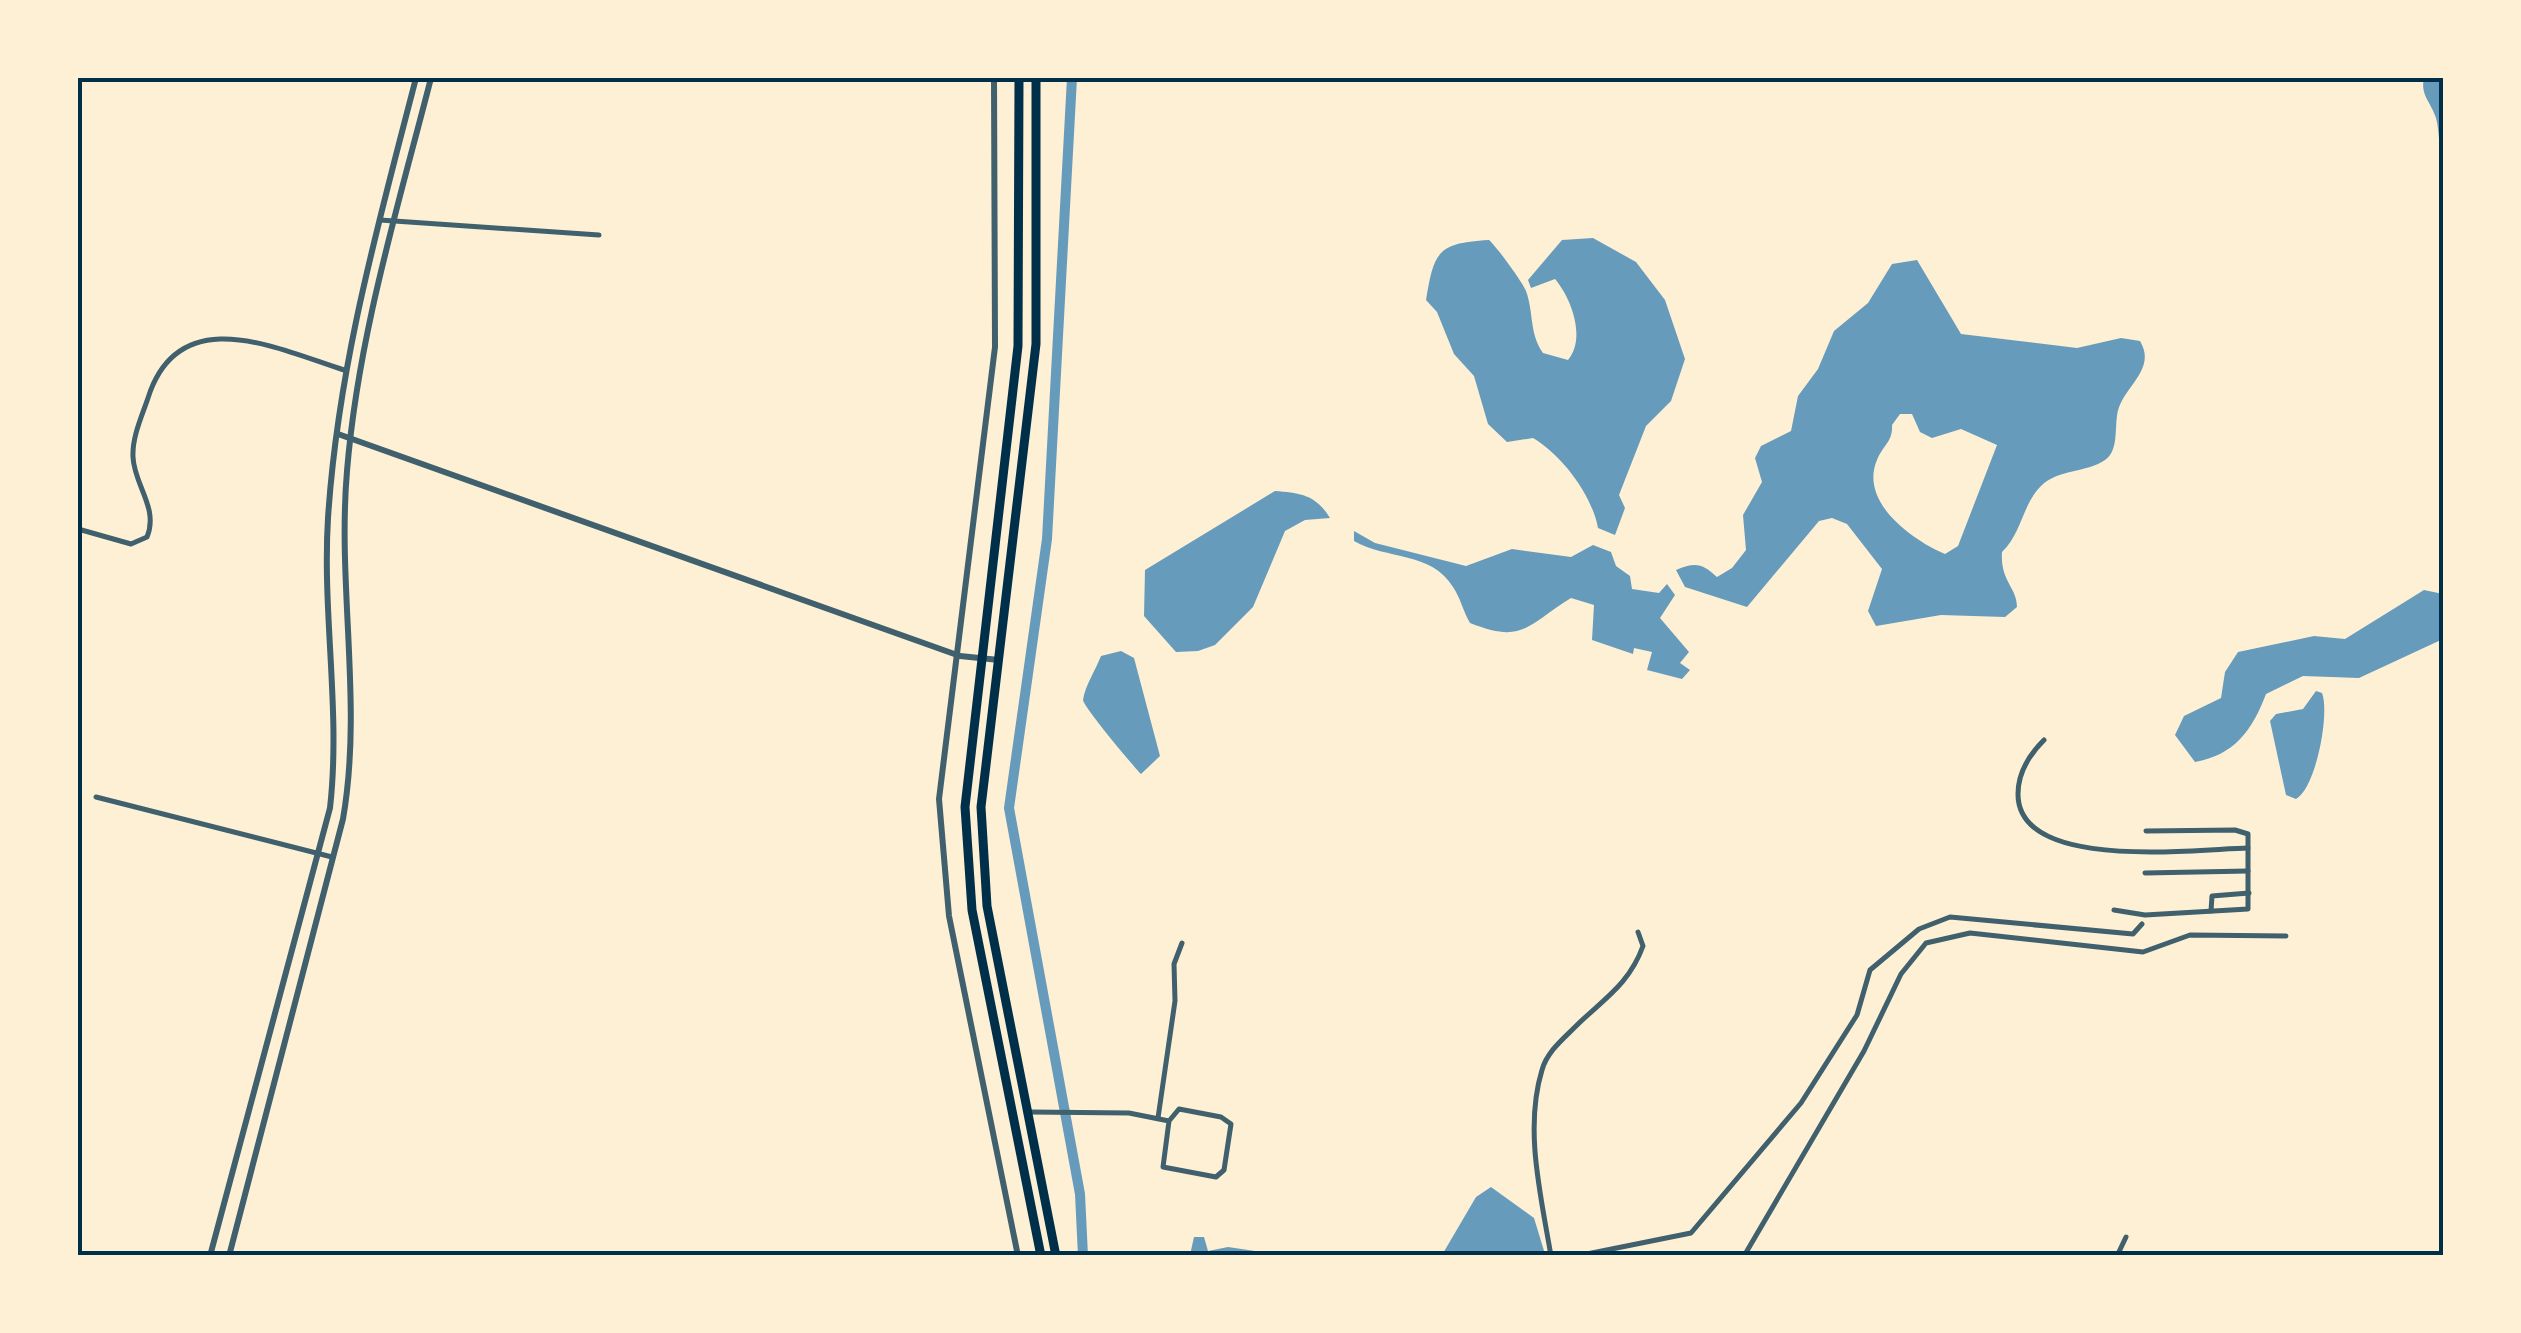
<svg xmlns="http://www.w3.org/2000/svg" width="2521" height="1333" font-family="'Space Grotesk',sans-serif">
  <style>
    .water { fill: #669bbc; fill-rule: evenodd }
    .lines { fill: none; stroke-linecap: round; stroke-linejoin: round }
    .canal { stroke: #669bbc; stroke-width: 10 }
    .minor { stroke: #3f606c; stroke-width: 5 }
    .tertiary { stroke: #3f606c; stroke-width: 6 }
    .secondary { stroke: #003049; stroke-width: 8 }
    .primary { stroke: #003049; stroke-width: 9 }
    .neatline { fill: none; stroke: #003049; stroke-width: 4 }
  </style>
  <rect width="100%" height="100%" fill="#fdf0d5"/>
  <g class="water">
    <path d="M2424,78H2443V161C2438,146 2440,133 2436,118C2431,102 2420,95 2424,78Z"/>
    <path d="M1593,238L1636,262L1665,300L1685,359L1671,401L1646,426L1619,495L1625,508L1615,535L1598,528C1592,495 1562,455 1533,438L1507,442L1488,424L1474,376L1454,354L1437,312L1426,300C1434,251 1438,243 1489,240C1497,247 1523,283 1526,291C1534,313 1529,333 1543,353L1568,360C1586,339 1572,299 1555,279L1531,288L1528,280L1562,240Z"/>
    <path d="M1917,260L1961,334L2077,348L2121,338L2140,341C2158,371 2120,388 2117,416C2115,429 2118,452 2105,460C2086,473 2058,469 2041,486C2022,505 2022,533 2002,552C2000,581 2017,587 2017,607L2005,617L1941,615L1876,626L1868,611L1882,569L1847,524L1832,518L1819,521L1747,607L1685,587L1676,570C1695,562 1702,563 1717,577L1732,568L1746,550L1743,515L1762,482L1755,458L1761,446L1791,431L1798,396L1818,369L1834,331L1868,303L1892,264ZM1900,414H1912L1920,432L1932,438L1961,429L1997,445L1958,546L1945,554C1912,540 1859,502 1877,460C1883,445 1893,442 1892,425Z"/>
    <path d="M1275,491C1301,493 1316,495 1330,518L1305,520L1285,531L1253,607L1215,645L1198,651L1176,652L1144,616L1145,570Z"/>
    <path d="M1354,531L1375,543L1466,566L1512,549L1571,557L1593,545L1611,552L1616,566L1630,576L1632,589L1659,593L1667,584L1675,595L1660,618L1689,652L1680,663L1690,670L1682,679L1647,670L1652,652L1634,648L1633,654L1592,640L1594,605L1571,598C1526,626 1523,644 1470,623C1463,611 1460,597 1453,587C1431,551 1387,560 1354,541Z"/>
    <path d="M2424,590L2443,594V639L2359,678L2303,676L2266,694C2252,731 2234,755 2195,762L2175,735L2184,716L2221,698L2225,672L2238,652L2314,636L2345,639Z"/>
    <path d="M1121,651L1134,658L1160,756L1141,774C1133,766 1083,706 1083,700C1085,686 1096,669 1101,656Z"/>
    <path d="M2316,691L2322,693C2330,713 2316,788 2296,799L2286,795L2270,721L2276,714L2303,709Z"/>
    <path d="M1491,1187L1534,1218L1545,1254L1442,1255L1476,1197Z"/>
    <path d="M1194,1237H1204L1208,1251L1228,1247L1255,1251V1255H1190Z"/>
  </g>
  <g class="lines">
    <path class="canal" d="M1072,78L1047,539L1009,808L1080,1194L1083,1256"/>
    <g class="minor">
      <path d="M380,220L599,235"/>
      <path d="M78,529L131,544L147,537C159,508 134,485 133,457C132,437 142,416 148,398C179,300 278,349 344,370"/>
      <path d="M2044,740C2029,755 2018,772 2018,794C2018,872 2195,849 2248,848"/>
      <path d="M96,797L332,857"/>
      <path d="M2145,873L2248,871"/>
      <path d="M2114,910L2145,915L2248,909V834L2235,830L2146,831"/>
      <path d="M2211,911L2212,896L2249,893"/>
      <path d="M1030,1112L1129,1113L1169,1121L1163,1167L1216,1177L1224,1170L1231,1124L1221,1117L1179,1109L1169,1121"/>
      <path d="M1158,1118L1175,1001L1174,964L1182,943"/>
      <path d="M1551,1256C1541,1196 1524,1129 1542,1070C1547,1052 1562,1040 1575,1027C1602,1000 1629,985 1643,946L1638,932"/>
      <path d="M1577,1256L1691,1233L1801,1103L1857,1015L1870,970L1919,929L1950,917L2133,934L2142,924"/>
      <path d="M1744,1256L1864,1051L1901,974L1926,943L1970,933L2143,952L2190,935L2286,936"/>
      <path d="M2117,1256L2126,1237"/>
    </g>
    <g class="tertiary">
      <path d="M994,78L995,347L939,799L949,916L1018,1256"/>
      <path d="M338,434L960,656L999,660"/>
      <path d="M210,1256L330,808C341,711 322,615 328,518C338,366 378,225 416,78"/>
      <path d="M229,1256L343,819C363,704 337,587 347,471C358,336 398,207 431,78"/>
    </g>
    <path class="secondary" d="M2441,1256L2444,1249"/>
    <g class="primary">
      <path d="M1019,78L1018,346L965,807L972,910L1041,1256"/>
      <path d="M1036,78V344L981,807L987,906L1056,1256"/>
    </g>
  </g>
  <rect width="2521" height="1333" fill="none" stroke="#fdf0d5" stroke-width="160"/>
  <rect x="80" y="80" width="2361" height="1173" class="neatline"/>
</svg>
